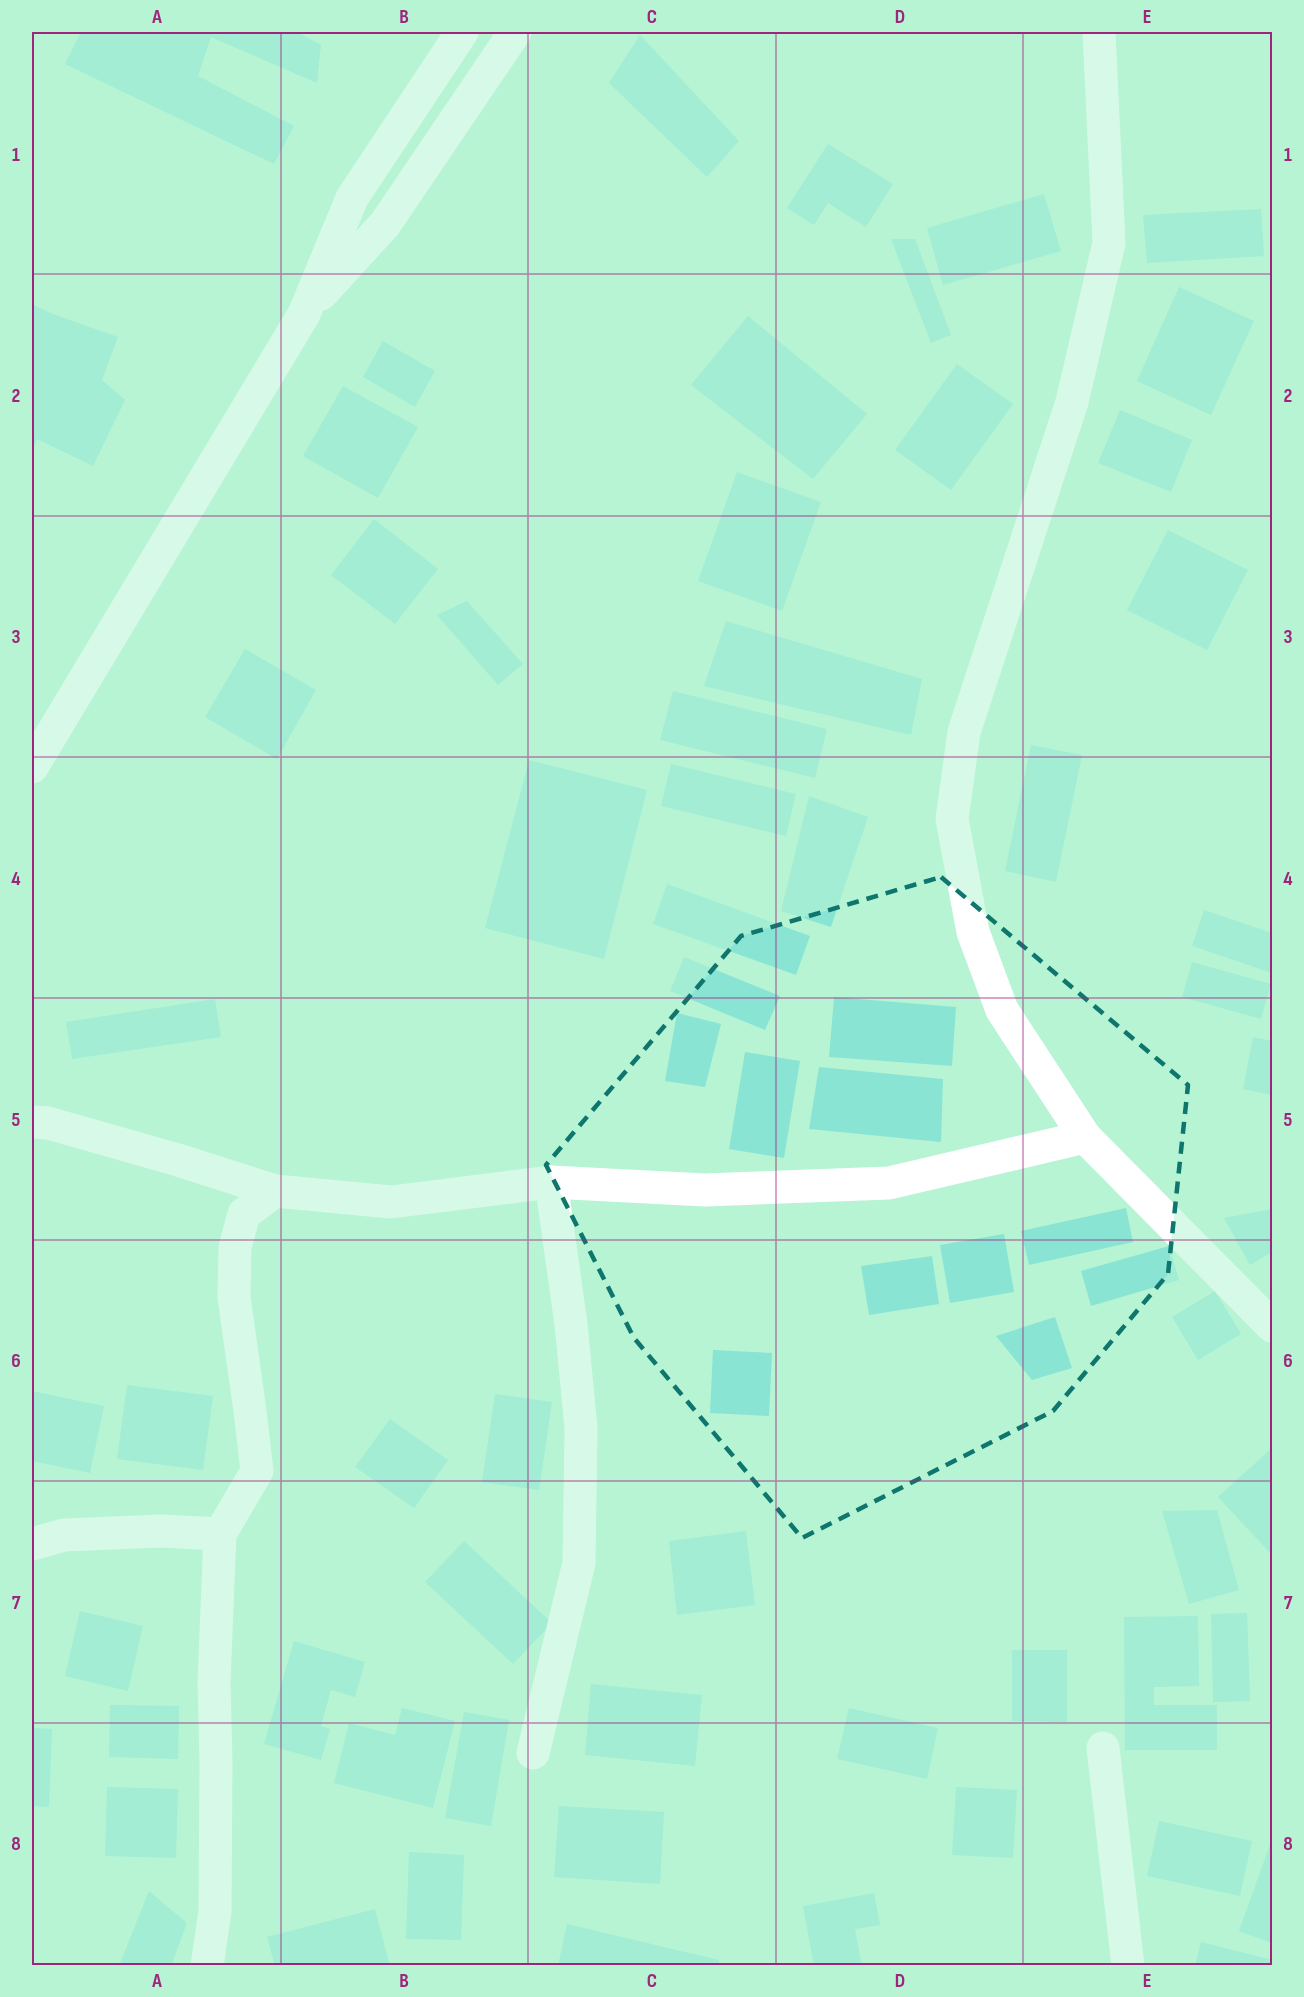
<svg xmlns="http://www.w3.org/2000/svg" width="1304" height="1997" font-family="'Sofia Sans Condensed',sans-serif">
  <style>
    .building { fill: #89e4d4 }
    .lines { fill: none; stroke-linecap: round; stroke-linejoin: round }
    .minor { stroke: #fff; stroke-width: 33 }
    .marked { fill: none; stroke: #0f766e; stroke-width: 4.5; stroke-dasharray: 12 8; stroke-linejoin: round }
    .grid { fill: none; stroke: #9e257c; stroke-width: 1.5; stroke-opacity: 0.55 }
    .neatline { fill: none; stroke: #9e257c; stroke-width: 2 }
    .grid-label { font-size: 20px; text-anchor: middle; font-weight: bold; fill: #9e257c }
  </style>
  <rect width="100%" height="100%" fill="#b6f4d4"/>
  <g class="building">
    <path d="M81,32H297L321,45L317,83L211,37L198,76L294,126L274,164L65,64Z"/>
    <path d="M640,35L739,141L707,177L609,83Z"/>
    <path d="M828,144L893,184L866,227L828,203L814,225L787,208Z"/>
    <path d="M1044,194L1061,251L943,285L927,228Z"/>
    <path d="M1261,209L1264,256L1147,263L1143,215Z"/>
    <path d="M891,239H915L951,335L931,343Z"/>
    <path d="M1179,287L1254,321L1211,415L1137,381Z"/>
    <path d="M32,304L50,313L118,337L102,380L125,400L93,466L37,439L32,452Z"/>
    <path d="M748,316L867,414L813,479L691,385Z"/>
    <path d="M383,341L435,371L415,407L363,377Z"/>
    <path d="M957,364L1013,404L951,490L895,450Z"/>
    <path d="M343,386L418,427L378,498L303,456Z"/>
    <path d="M1120,410L1192,440L1171,492L1098,463Z"/>
    <path d="M737,472L821,502L782,611L698,581Z"/>
    <path d="M374,519L438,569L395,624L331,575Z"/>
    <path d="M1168,530L1248,570L1207,650L1127,610Z"/>
    <path d="M467,601L523,664L498,685L437,615Z"/>
    <path d="M726,621L922,679L911,735L704,686Z"/>
    <path d="M245,649L316,690L277,759L205,717Z"/>
    <path d="M673,691L827,729L815,778L660,740Z"/>
    <path d="M1031,745L1082,755L1056,882L1005,871Z"/>
    <path d="M529,760L647,790L604,959L485,928Z"/>
    <path d="M671,764L796,794L786,836L661,806Z"/>
    <path d="M809,796L868,817L831,927L781,911Z"/>
    <path d="M667,884L810,936L796,975L653,924Z"/>
    <path d="M1204,910L1272,933V973L1192,946Z"/>
    <path d="M684,957L780,996L765,1030L670,991Z"/>
    <path d="M1192,962L1271,984L1261,1019L1182,997Z"/>
    <path d="M834,997L956,1007L952,1066L829,1057Z"/>
    <path d="M215,999L221,1037L72,1059L66,1022Z"/>
    <path d="M677,1013L721,1024L705,1087L665,1081Z"/>
    <path d="M1253,1037L1272,1041V1095L1243,1089Z"/>
    <path d="M745,1052L800,1061L784,1158L729,1149Z"/>
    <path d="M819,1067L943,1079L941,1142L809,1129Z"/>
    <path d="M1126,1208L1133,1242L1029,1265L1021,1231Z"/>
    <path d="M1272,1209V1252L1250,1265L1224,1218Z"/>
    <path d="M1004,1234L1014,1292L950,1303L940,1245Z"/>
    <path d="M1169,1246L1179,1280L1091,1306L1081,1271Z"/>
    <path d="M932,1256L939,1304L869,1315L861,1266Z"/>
    <path d="M1215,1291L1241,1334L1198,1360L1172,1317Z"/>
    <path d="M1055,1317L1072,1368L1032,1380L996,1336Z"/>
    <path d="M713,1350L772,1353L769,1416L710,1413Z"/>
    <path d="M127,1385L213,1396L203,1470L117,1459Z"/>
    <path d="M32,1391L104,1406L90,1473L32,1461Z"/>
    <path d="M495,1394L552,1402L539,1490L482,1482Z"/>
    <path d="M390,1419L448,1460L414,1508L355,1467Z"/>
    <path d="M1272,1448V1555L1218,1497Z"/>
    <path d="M1217,1510L1239,1590L1189,1604L1162,1511Z"/>
    <path d="M746,1531L755,1605L677,1615L669,1541Z"/>
    <path d="M464,1541L552,1623L513,1664L425,1582Z"/>
    <path d="M80,1611L143,1626L128,1691L65,1676Z"/>
    <path d="M1247,1613L1250,1701L1213,1702L1211,1614Z"/>
    <path d="M1198,1616L1199,1686L1154,1687V1705H1217V1750H1125L1124,1617Z"/>
    <path d="M294,1641L365,1662L355,1697L331,1690L321,1726L330,1729L321,1760L264,1744Z"/>
    <path d="M1012,1650H1067V1722L1012,1721Z"/>
    <path d="M591,1684L702,1695L695,1766L585,1755Z"/>
    <path d="M110,1705L179,1706L178,1759L109,1757Z"/>
    <path d="M402,1708L455,1721L433,1808L334,1783L349,1723L395,1735Z"/>
    <path d="M849,1708L938,1728L927,1779L837,1759Z"/>
    <path d="M464,1712L509,1720L491,1826L445,1818Z"/>
    <path d="M32,1728L52,1729L49,1807L32,1806Z"/>
    <path d="M107,1787L178,1789L176,1858L105,1856Z"/>
    <path d="M956,1787L1017,1790L1013,1858L952,1855Z"/>
    <path d="M559,1806L664,1812L660,1884L554,1877Z"/>
    <path d="M1159,1821L1252,1841L1240,1896L1147,1876Z"/>
    <path d="M1272,1839V1943L1239,1931Z"/>
    <path d="M409,1852L464,1855L461,1940L406,1939Z"/>
    <path d="M149,1891L187,1923L171,1966H119Z"/>
    <path d="M874,1893L880,1925L855,1929L862,1966H814L803,1906Z"/>
    <path d="M375,1909L390,1966H275L267,1937Z"/>
    <path d="M567,1924L719,1960L718,1966H558Z"/>
    <path d="M1201,1942L1272,1960V1966H1195Z"/>
  </g>
  <g class="lines">
    <g class="minor">
      <path d="M1099,32L1109,243L1072,402L964,732L952,819L973,932L1002,1010L1085,1137L1272,1326"/>
      <path d="M321,294L385,224L515,32"/>
      <path d="M32,767L304,314L352,198L462,32"/>
      <path d="M32,1122L48,1123L178,1160L275,1191L391,1202L551,1182L705,1190L889,1183L1085,1137"/>
      <path d="M32,1544L64,1535L161,1531L220,1534L257,1471L250,1411L234,1297L235,1247L244,1214L275,1191"/>
      <path d="M1103,1748L1128,1966"/>
      <path d="M533,1753L579,1563L581,1428L571,1324L551,1182"/>
      <path d="M207,1966L215,1911L216,1761L214,1682L220,1534"/>
    </g>
  </g>
  <path d="M0 0H1304V1997H0ZM941,877L1188,1085L1168,1274L1053,1411L802,1538L634,1338L546,1165L741,936Z" fill="#b6f4d4" fill-opacity=".55" fill-rule="evenodd"/>
  <path class="marked" d="M941,877L1188,1085L1168,1274L1053,1411L802,1538L634,1338L546,1165L741,936Z"/>
  <path class="grid" d="M281,32V1966M528,32V1966M776,32V1966M1023,32V1966M32,274H1272M32,516H1272M32,757H1272M32,998H1272M32,1240H1272M32,1481H1272M32,1723H1272"/>
  <rect width="1304" height="1997" fill="none" stroke="#b6f4d4" stroke-width="66"/>
  <rect x="33" y="33" width="1238" height="1931" class="neatline"/>
  <g class="grid-label">
    <text x="157" y="23">A</text>
    <text x="404" y="23">B</text>
    <text x="652" y="23">C</text>
    <text x="900" y="23">D</text>
    <text x="1147" y="23">E</text>
    <text x="16" y="161">1</text>
    <text x="1288" y="161">1</text>
    <text x="16" y="402">2</text>
    <text x="1288" y="402">2</text>
    <text x="16" y="643">3</text>
    <text x="1288" y="643">3</text>
    <text x="16" y="885">4</text>
    <text x="1288" y="885">4</text>
    <text x="16" y="1126">5</text>
    <text x="1288" y="1126">5</text>
    <text x="16" y="1367">6</text>
    <text x="1288" y="1367">6</text>
    <text x="16" y="1609">7</text>
    <text x="1288" y="1609">7</text>
    <text x="16" y="1850">8</text>
    <text x="1288" y="1850">8</text>
    <text x="157" y="1987">A</text>
    <text x="404" y="1987">B</text>
    <text x="652" y="1987">C</text>
    <text x="900" y="1987">D</text>
    <text x="1147" y="1987">E</text>
  </g>
</svg>
